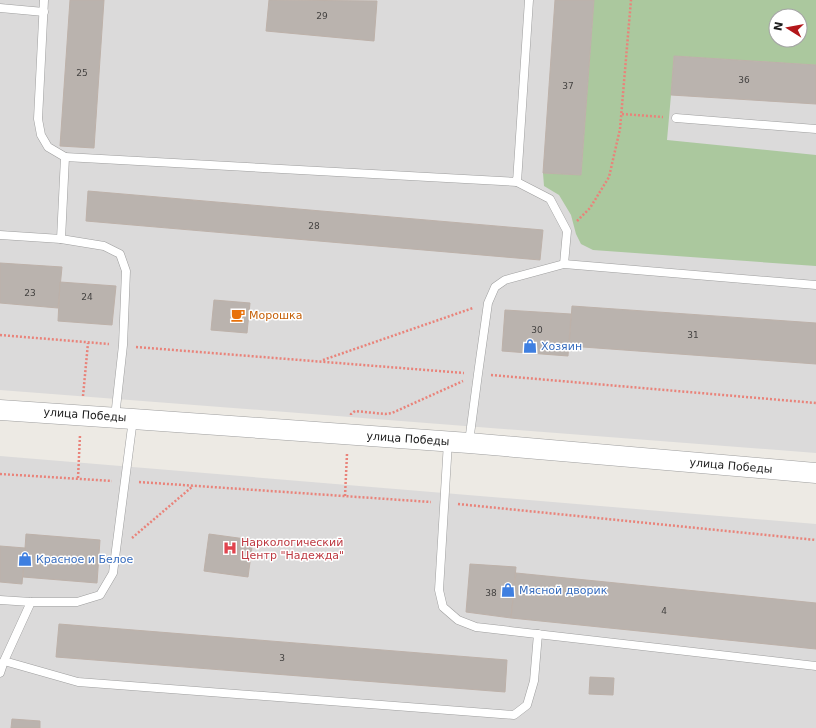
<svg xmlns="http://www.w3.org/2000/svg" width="816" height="728" font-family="'DejaVu Sans',sans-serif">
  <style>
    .residential { fill: #dbdada; fill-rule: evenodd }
    .forest { fill: #abc89e; fill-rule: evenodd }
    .building { fill: #bab3ae; stroke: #bdb1a9 }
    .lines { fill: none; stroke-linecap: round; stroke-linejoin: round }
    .service-casing { stroke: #9e9e9e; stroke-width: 9 }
    .tertiary-casing { stroke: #9e9e9e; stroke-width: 21 }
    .path { stroke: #e9837a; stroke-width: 2.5; stroke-dasharray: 2 2; stroke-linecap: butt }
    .service { stroke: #fff; stroke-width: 8 }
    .tertiary { stroke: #fff; stroke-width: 20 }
    .labels { text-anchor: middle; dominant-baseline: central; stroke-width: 3; stroke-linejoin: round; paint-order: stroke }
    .number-label { font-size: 9px; fill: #444241 }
    .food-label { font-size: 11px; fill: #c56008; stroke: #fff; text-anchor: start }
    .shop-label { font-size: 11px; fill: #366cbe; stroke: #fff; text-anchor: start }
    .street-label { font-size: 11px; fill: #1d1d1d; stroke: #fff }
    .health-label { font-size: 11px; fill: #be3a42; stroke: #fff; text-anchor: start }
  </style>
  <rect width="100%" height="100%" fill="#edeae4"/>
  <g class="residential">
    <path d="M0,0H816V453L0,390ZM776,16H800V40H776Z"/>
    <path d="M0,456L816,524V728H0Z"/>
  </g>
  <path class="forest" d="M594,0H816V65L674,56L671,95L667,140L816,155V266L593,250L581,244L576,234L571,215L559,195L544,186L543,173L581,175ZM776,16H800V40H776Z"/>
  <g class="building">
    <path d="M70,0H104L94,148L60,146Z"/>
    <path d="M269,0L377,1L374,41L266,31Z"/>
    <path d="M555,0H594L581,175L543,173Z"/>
    <path d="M674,56L816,65V104L671,95Z"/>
    <path d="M88,191L543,230L540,260L86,221Z"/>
    <path d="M0,263L62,267L58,308L0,303Z"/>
    <path d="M60,282L116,286L112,325L58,321Z"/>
    <path d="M214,300L250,303L247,333L211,330Z"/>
    <path d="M572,306L816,323V364L569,346Z"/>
    <path d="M505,310L571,314L568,356L502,351Z"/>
    <path d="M26,534L100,540L97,583L23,577Z"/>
    <path d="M209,534L253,540L248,577L204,571Z"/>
    <path d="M0,546L25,548L22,584L0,582Z"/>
    <path d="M470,564L516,567L511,618L466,612Z"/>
    <path d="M516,573L816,603V649L511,618Z"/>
    <path d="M59,624L507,660L505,692L56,657Z"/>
    <path d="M590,677L614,678L613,695L589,694Z"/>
    <path d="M12,719L40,721V728H11Z"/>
  </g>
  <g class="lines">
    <defs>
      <g id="service">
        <path d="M44,0L38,119L41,135L48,147L65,157L61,239L104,246L120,254L126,271L123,345L115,417"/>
        <path d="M0,8L44,12"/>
        <path d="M676,118L816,129"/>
        <path d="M65,157L517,182L529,0"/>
        <path d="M517,182L550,199L567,231L564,264"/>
        <path d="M0,235L61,239"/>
        <path d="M448,442L439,590L443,607L458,620L476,627L816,666"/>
        <path d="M469,442L478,374L488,303L495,287L505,280L564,264L816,285"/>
        <path d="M0,600L31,602H77L100,595L113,573L133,419"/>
        <path d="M31,602L4,661L78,682L514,715L527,705L534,681L538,634"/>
        <path d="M0,673L4,661"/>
      </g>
      <path id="tertiary" d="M0,410L133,419L469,443L816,473"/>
    </defs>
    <use href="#service" class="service-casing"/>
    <use href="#tertiary" class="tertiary-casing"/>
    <g class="path">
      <path d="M622,114L663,117"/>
      <path d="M577,221L590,208L609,177L620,129L631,0"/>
      <path d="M0,335L109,344"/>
      <path d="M136,347L464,373"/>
      <path d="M323,360L473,308"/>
      <path d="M491,375L816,403"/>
      <path d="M83,396L88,343"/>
      <path d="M351,415V414L355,411L385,414L392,413L463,381"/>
      <path d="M0,474L112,481"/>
      <path d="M78,478L80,435"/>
      <path d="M139,482L431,502"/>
      <path d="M345,496L347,454"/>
      <path d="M458,504L816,540"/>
      <path d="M132,538L193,486"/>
    </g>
    <use href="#service" class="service"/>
    <use href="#tertiary" class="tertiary"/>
  </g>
  <defs>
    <symbol id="cafe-bare" viewBox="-9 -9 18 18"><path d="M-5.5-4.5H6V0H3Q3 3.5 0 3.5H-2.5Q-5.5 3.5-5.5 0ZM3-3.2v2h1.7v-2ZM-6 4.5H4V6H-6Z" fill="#e8710a" stroke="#fff" stroke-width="2.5" paint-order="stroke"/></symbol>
    <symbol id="shop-bare" viewBox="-9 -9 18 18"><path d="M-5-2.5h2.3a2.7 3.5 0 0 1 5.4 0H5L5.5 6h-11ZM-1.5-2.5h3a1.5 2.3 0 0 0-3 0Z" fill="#3f7fe0" stroke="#fff" stroke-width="2.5" paint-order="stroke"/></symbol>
    <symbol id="hospital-bare" viewBox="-9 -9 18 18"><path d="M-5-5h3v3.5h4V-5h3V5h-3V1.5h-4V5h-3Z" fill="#e0444e" stroke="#fff" stroke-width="2.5" paint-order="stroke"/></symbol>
  </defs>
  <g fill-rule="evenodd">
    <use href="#cafe-bare" x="228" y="305" width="20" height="20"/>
    <use href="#shop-bare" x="520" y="336" width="20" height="20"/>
    <use href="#hospital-bare" x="220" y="538" width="20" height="20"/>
    <use href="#shop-bare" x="15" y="549" width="20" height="20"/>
    <use href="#shop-bare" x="498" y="580" width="20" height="20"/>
  </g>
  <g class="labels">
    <g class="number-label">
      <text x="322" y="16">29</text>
      <text x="82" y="73">25</text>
      <text x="744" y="80">36</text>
      <text x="568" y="86">37</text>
      <text x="314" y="226">28</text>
      <text x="30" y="293">23</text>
      <text x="87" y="297">24</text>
      <text x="537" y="330">30</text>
      <text x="693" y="335">31</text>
      <text x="491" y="593">38</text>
      <text x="664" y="611">4</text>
      <text x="282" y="658">3</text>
    </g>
    <g class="food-label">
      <text x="249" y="315">Морошка</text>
    </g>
    <g class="shop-label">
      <text x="541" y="346">Хозяин</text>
      <text x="36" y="559">Красное и Белое</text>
      <text x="519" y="590">Мясной дворик</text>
    </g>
    <g class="street-label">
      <text transform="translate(85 415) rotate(4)">улица Победы</text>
      <text transform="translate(408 439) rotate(4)">улица Победы</text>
      <text transform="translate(731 466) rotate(5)">улица Победы</text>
    </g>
    <g class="health-label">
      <text x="241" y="542">Наркологический<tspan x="241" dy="13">Центр "Надежда"</tspan></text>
    </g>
  </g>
  <g transform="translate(788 28) rotate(281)"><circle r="19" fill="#ffffff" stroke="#a5a5a5"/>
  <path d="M0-3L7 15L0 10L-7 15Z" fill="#b3171a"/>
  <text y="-6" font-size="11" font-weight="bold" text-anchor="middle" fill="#1d1d1d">N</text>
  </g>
</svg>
